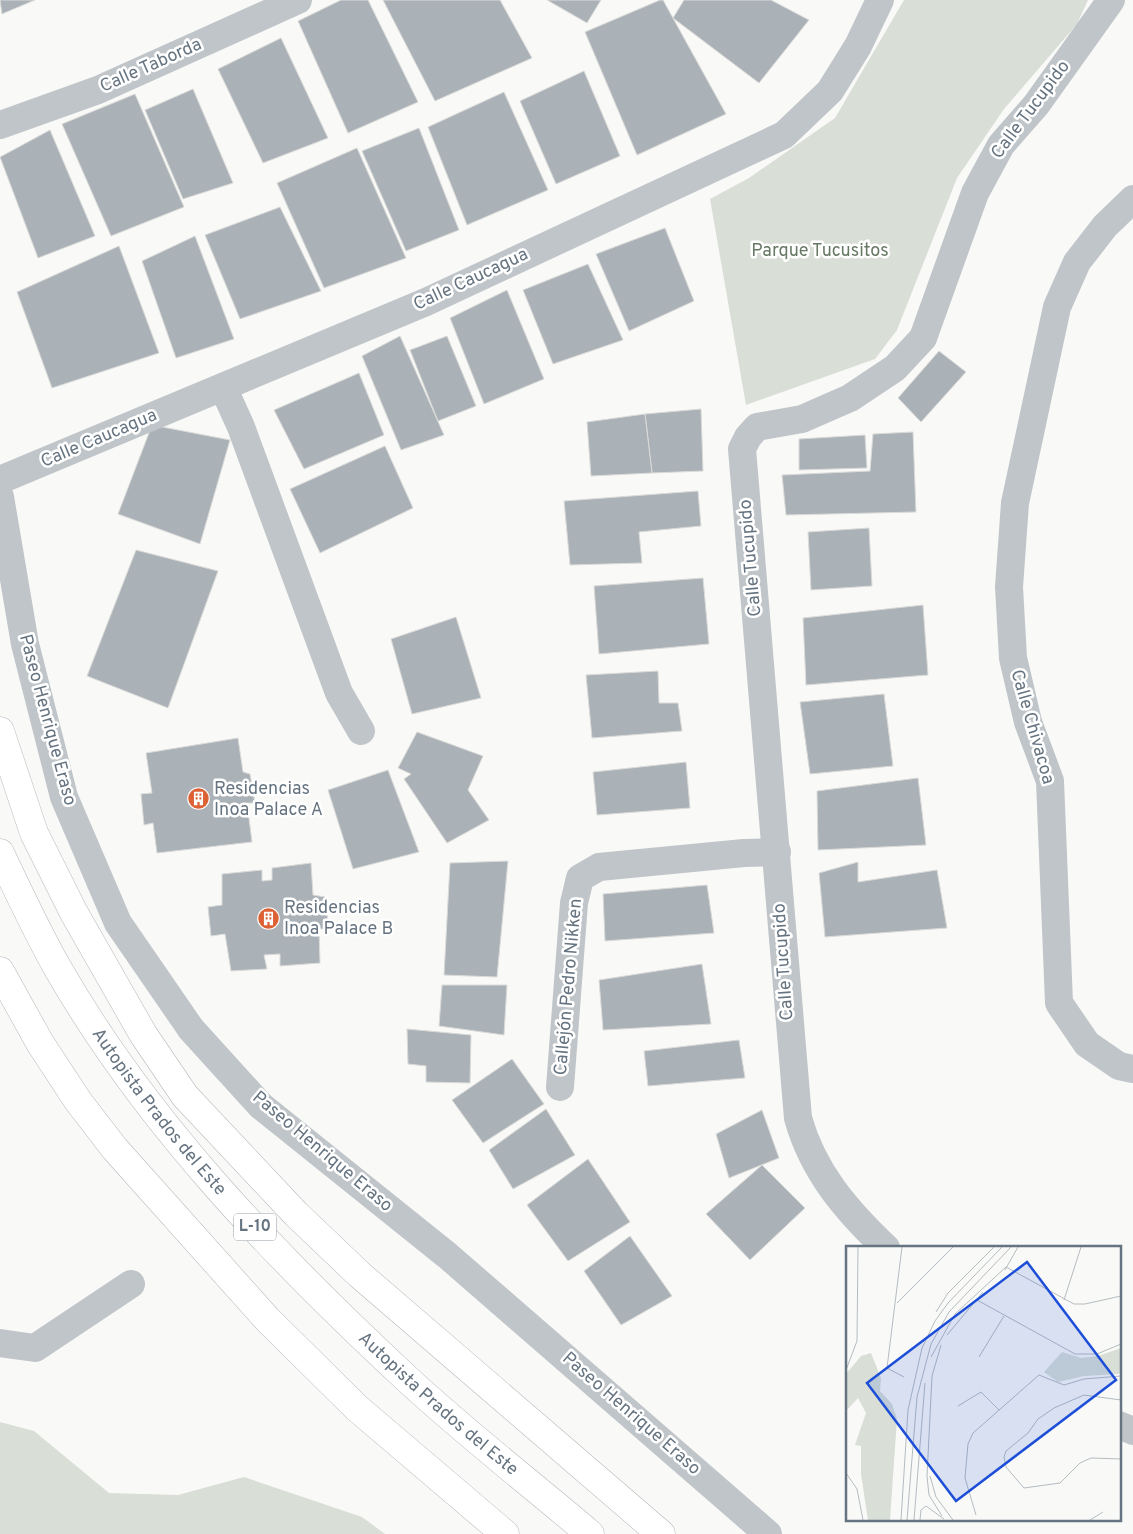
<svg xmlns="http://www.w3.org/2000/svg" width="1133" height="1534" font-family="Overpass,sans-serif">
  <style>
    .green { fill: #d9ded6 }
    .building { fill: #aab2b8; stroke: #dbdbd9 }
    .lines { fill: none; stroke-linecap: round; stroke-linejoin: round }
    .motorway-casing { stroke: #b4b8bc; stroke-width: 29 }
    .minor { stroke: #c0c5c9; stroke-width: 28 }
    .motorway { stroke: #fff; stroke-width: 28 }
    .labels { text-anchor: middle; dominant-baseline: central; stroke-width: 5; stroke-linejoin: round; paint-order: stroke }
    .shield { fill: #fff; stroke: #949ea7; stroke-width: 1 }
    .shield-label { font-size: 16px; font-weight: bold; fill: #667481 }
    .street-label { font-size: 18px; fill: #667481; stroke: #fff }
    .park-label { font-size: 18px; fill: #677964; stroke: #fff }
    .poi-label { font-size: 18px; fill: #667481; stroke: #fff; text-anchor: start }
    .inset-road { fill: none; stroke: #b5bcc1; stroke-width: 1 }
    .view { fill: #1d4ed8; fill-opacity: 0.15; stroke: #1d4ed8; stroke-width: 2.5 }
    .inset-edge { fill: none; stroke: #667481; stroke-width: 2.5 }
  </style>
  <rect width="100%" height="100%" fill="#f9f9f7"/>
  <g class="green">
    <path d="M904,0H1088L1077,24L1004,109L957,178L897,330L875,359L746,405L710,199L749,178L835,118Z"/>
    <path d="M0,1422L34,1431L109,1493L178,1495L244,1477L362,1517L385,1534H0Z"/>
  </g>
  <g class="building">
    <path d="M0,0H35L2,14Z"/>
    <path d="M341,0H368L418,102L348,133L298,21Z"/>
    <path d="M383,0H500L532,58L435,101Z"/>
    <path d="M547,0H601L587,23Z"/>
    <path d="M660,0H663L726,114L637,155L585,32Z"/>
    <path d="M684,0H771L809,20L759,83L673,18Z"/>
    <path d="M281,38L328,138L263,163L218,69Z"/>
    <path d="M584,71L620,156L556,184L520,101Z"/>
    <path d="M193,89L233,183L183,199L145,110Z"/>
    <path d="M504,92L548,190L467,225L428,127Z"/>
    <path d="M135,94L184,207L111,236L62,124Z"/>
    <path d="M419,128L459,230L406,251L362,151Z"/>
    <path d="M50,130L95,236L38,258L0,157Z"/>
    <path d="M357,148L406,258L324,288L277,183Z"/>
    <path d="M280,207L321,291L240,319L205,235Z"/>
    <path d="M665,228L694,301L629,331L596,254Z"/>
    <path d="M195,236L234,339L176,358L142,261Z"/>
    <path d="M119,246L159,353L52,388L17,292Z"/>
    <path d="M588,264L623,340L553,364L523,290Z"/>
    <path d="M507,290L544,379L484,404L450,318Z"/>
    <path d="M400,336L444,435L401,450L362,356Z"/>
    <path d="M447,336L476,406L438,421L410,350Z"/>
    <path d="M939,351L966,372L921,422L898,398Z"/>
    <path d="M359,373L384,435L304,469L274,410Z"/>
    <path d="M701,409L703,471L652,473L645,414Z"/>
    <path d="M645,414L652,473L591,476L587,422Z"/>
    <path d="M152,425L230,440L200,544L118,514Z"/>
    <path d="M913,432L916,512L786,515L782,475L870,471L873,434Z"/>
    <path d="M865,435L867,468L799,470V439Z"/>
    <path d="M385,446L413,508L320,553L290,489Z"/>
    <path d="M698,491L701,526L639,532L642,563L570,565L564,501Z"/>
    <path d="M869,528L872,586L811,590L808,532Z"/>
    <path d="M136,550L218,571L168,708L87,676Z"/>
    <path d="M703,578L709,644L599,654L594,586Z"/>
    <path d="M923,605L928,675L806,685L803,618Z"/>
    <path d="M456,617L481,698L412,714L391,639Z"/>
    <path d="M658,671L659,703H678L682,731L592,738L586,675Z"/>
    <path d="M884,694L893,766L810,774L800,702Z"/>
    <path d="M417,732L483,756L468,790L489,820L447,843L404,779L411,774L398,768Z"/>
    <path d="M238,738L243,772L250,774L255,803H247L252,842L157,853L153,823L144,825L141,794L152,793L146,753Z"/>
    <path d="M686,762L690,808L597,815L593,772Z"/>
    <path d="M388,770L419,852L353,869L328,790Z"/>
    <path d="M918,778L926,845L818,850L817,791Z"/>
    <path d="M508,861L497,977L444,975L450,863Z"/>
    <path d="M858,862V882L937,870L947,928L825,937L819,873Z"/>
    <path d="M311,863L313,895L325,897L329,929H319L320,963L280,966V954L264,955L267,969L231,971L225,934L211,936L208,907L222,905V874L262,870V881L272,880V868Z"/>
    <path d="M707,885L714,933L605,941L603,894Z"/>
    <path d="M702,964L711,1024L603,1030L599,980Z"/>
    <path d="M442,985H507L504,1035L439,1026Z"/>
    <path d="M407,1029L471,1035L470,1083L426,1082V1066L408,1064Z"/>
    <path d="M739,1040L745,1078L648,1086L644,1051Z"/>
    <path d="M512,1059L544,1104L483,1143L452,1100Z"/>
    <path d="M546,1109L575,1155L513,1189L489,1150Z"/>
    <path d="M762,1110L779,1158L729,1178L716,1134Z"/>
    <path d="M588,1159L630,1222L568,1261L527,1205Z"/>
    <path d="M762,1165L805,1208L750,1260L706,1214Z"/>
    <path d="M630,1236L672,1296L621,1325L584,1271Z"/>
  </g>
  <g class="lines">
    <defs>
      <g id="motorway">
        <path d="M0,731L34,833L74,913L143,1034L185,1096L296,1214L360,1275L661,1534"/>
        <path id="s1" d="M0,853C18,891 36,930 57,967C146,1123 275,1256 405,1377C464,1432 529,1482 590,1534"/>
        <path d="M0,971L40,1043L78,1101L115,1149L267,1319L357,1408L505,1534"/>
      </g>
    </defs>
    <use href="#motorway" class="motorway-casing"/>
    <g class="minor">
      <path d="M0,125L98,90L298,0"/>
      <path d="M1133,199L1105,226L1077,262L1057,307L1015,503L1009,587L1013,658L1028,722L1050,781L1059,1003L1087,1044L1119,1066L1133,1069"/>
      <path d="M223,387L241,427L339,693L361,731"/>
      <path d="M0,480L426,302L784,135L830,91L858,46L880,0"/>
      <path d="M0,497L25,644L64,797L118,923L191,1029L261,1106L448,1256L768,1534"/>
      <path d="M560,1087L574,903L580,878L599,867L744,853L777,852"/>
      <path d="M886,1248C846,1210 813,1172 798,1118L742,449L748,437L757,427L802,419L850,398L895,368L923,338L975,193L1001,145L1036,105L1111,0"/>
      <path d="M0,1343L35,1348L131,1284"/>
      <path d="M1119,1425L1133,1431"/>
    </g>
    <use href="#motorway" class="motorway"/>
  </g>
  <defs>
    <symbol id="building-disc" viewBox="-11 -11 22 22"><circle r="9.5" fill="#dc6134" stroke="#fff"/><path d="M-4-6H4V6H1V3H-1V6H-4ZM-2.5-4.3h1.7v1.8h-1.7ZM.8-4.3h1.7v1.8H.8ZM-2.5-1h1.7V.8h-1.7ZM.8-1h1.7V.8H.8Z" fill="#fff"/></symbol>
  </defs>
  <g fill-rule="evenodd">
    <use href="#building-disc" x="186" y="786" width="25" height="25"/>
    <use href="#building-disc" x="256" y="906" width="25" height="25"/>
  </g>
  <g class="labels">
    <rect class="shield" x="234" y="1213.5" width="42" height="27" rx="4"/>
    <g class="shield-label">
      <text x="255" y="1227">L-10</text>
    </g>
    <g class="street-label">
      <text transform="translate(151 66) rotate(-24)">Calle Taborda</text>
      <text transform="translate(1031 110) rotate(-53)">Calle Tucupido</text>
      <text transform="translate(471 280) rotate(-25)">Calle Caucagua</text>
      <text transform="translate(99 439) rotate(-23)">Calle Caucagua</text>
      <text transform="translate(751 558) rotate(-95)">Calle Tucupido</text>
      <text transform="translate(47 720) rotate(75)">Paseo Henrique Eraso</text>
      <text transform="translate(1032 727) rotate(74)">Calle Chivacoa</text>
      <text transform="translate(784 962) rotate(-94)">Calle Tucupido</text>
      <text transform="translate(569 987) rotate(-85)">Callejón Pedro Nikken</text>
      <text stroke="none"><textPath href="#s1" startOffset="305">Autopista Prados del Este</textPath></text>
      <text transform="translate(322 1152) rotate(40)">Paseo Henrique Eraso</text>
      <text stroke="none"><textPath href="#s1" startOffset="710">Autopista Prados del Este</textPath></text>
      <text transform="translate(631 1414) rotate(41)">Paseo Henrique Eraso</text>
    </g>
    <g class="park-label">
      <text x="820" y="251">Parque Tucusitos</text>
    </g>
    <g class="poi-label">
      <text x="214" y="789">Residencias<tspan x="214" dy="21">Inoa Palace A</tspan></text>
      <text x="284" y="908">Residencias<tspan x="284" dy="21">Inoa Palace B</tspan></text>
    </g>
  </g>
  <g transform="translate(846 1246)">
    <rect width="275" height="275" fill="#f9f9f7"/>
    <path d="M275,102V127L272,128L238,130L212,136L198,126L216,106L235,112L252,110ZM25,107L35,132L34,145L46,158L51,173L44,274H22L15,228V200L9,199L20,167L12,152L0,165V128L15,110Z" fill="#d9ded6"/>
    <path class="inset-road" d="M56,1L41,122L58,131M160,21L228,58H239L275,50M159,24L172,1M131,54L229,108H251L275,98M218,54L235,1M51,57L107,1M90,66L102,47L148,1M101,89L137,46M95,99L86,130L81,230L83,249L96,270M85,111L109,68L160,21M133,111L158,70M0,124L11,95L12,1M275,154L238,149L208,162L192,173L182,187L160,205L158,211L160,221L178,242L214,237L234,217L245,212L275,213M112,160L135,146L153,164M0,227L11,243L17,274M84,230L90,251L107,274M130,269L119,232L122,198L127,187L193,129L218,139L238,133L275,130M55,274L62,164L76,102L89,75L102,57L156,1M61,274L71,151L85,98L103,66L165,1M68,274L79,137M74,274L75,264L80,260L98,273M244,274L257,266"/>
    <path class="view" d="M181,16L270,134L110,255L21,137Z"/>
    <rect width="275" height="275" class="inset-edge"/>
  </g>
</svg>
